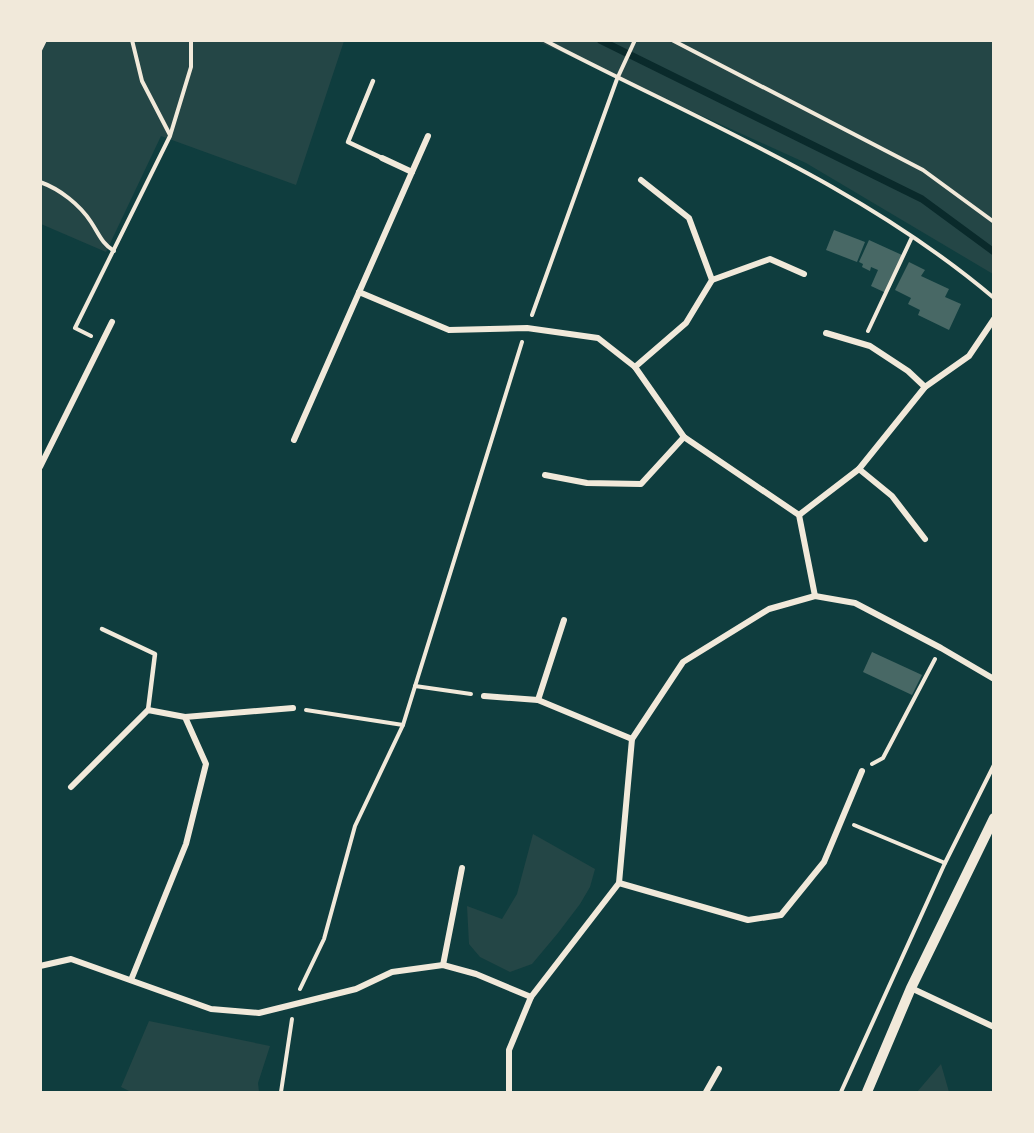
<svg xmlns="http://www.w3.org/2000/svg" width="1034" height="1133" font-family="Jost,sans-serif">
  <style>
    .green { fill: #244646 }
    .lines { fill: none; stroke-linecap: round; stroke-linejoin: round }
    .stream { stroke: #0a2a2b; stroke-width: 7 }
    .building { fill: #486865 }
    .path { stroke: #f1e9da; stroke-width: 4 }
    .service { stroke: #f1e9da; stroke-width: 4.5 }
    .minor { stroke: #f1e9da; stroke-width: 6 }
    .tertiary { stroke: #f1e9da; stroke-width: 10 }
  </style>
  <rect width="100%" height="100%" fill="#0f3d3e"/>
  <g class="green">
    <path d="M41,41H344L296,185L161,136L106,252L41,224Z"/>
    <path d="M537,41H993V274L806,163Z"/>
    <path d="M533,834L595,869L590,887L580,904L558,933L532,964L510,972L480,957L469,944L467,906L502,919L517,894Z"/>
    <path d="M149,1021L270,1046L258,1083L259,1092H131L121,1087Z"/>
    <path d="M941,1064L949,1092H917Z"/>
  </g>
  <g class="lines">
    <path class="stream" d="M600,40L922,199L994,252"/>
  </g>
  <g class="building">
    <path d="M834,230L865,242L857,262L826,250Z"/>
    <path d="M869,240L902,255L886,293L871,286L878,270L871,267L870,271L862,267L863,264L859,262Z"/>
    <path d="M909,262L925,270L921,276L949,289L945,297L961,304L949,330L918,315L920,310L908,304L911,298L895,290Z"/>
    <path d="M872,652L922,675L912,695L863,672Z"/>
  </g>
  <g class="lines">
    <g class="path">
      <path d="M132,40L142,81L170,135"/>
      <path d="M544,40C697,120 861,185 994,298"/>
      <path d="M672,40L923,170L994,222"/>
      <path d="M40,50L45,40"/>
      <path d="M40,182C60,189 80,205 91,222C99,234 102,244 114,251"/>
      <path d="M532,315L617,79L635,40"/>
      <path d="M868,331L912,237"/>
      <path d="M91,336L75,328L170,136L191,67V40"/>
      <path d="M415,686L471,694"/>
      <path d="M306,710L403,725"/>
      <path d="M994,720V724"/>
      <path d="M872,764L883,758L935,659"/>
      <path d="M854,825L945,863"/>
      <path d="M300,989L324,939L355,826L403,725L522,342"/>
      <path d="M281,1092L292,1019"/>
      <path d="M841,1092L945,863L994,765"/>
    </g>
    <g class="service">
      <path d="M373,81L348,142L382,158"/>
      <path d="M102,629L155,654L148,710"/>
    </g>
    <g class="minor">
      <path d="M412,172L428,136"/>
      <path d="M712,280L770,259L804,274"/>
      <path d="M359,292L449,330L527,328L598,338L635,367L684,437L799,515L815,596"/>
      <path d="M826,333L870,346L908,371L925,387"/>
      <path d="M635,367L686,323L712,280L689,218L641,180"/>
      <path d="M294,440L412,172L382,158"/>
      <path d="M40,467L112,322"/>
      <path d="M859,469L892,496L925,539"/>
      <path d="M545,475L587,483L641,484L684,437"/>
      <path d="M799,515L859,469L925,387L969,356L994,319"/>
      <path d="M484,696L538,700L632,739"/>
      <path d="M538,700L564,620"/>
      <path d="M185,717L293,708"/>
      <path d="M71,787L148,710L185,717L206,764L186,844L131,980"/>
      <path d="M619,883L748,920L781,915L824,862L862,771"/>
      <path d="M443,965L462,868"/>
      <path d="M40,966L71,959L211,1009L259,1013L356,989L392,972L443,965L476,974L531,997"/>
      <path d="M911,988L994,1027"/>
      <path d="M509,1092V1050L531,997L619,883L632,739L683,662L769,609L815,596L855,603L941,648L994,679"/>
      <path d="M706,1092L719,1069"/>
    </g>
    <path class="tertiary" d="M867,1092L911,988L994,818"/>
  </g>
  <rect width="1034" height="1133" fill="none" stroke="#f1e9da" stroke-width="84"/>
</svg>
